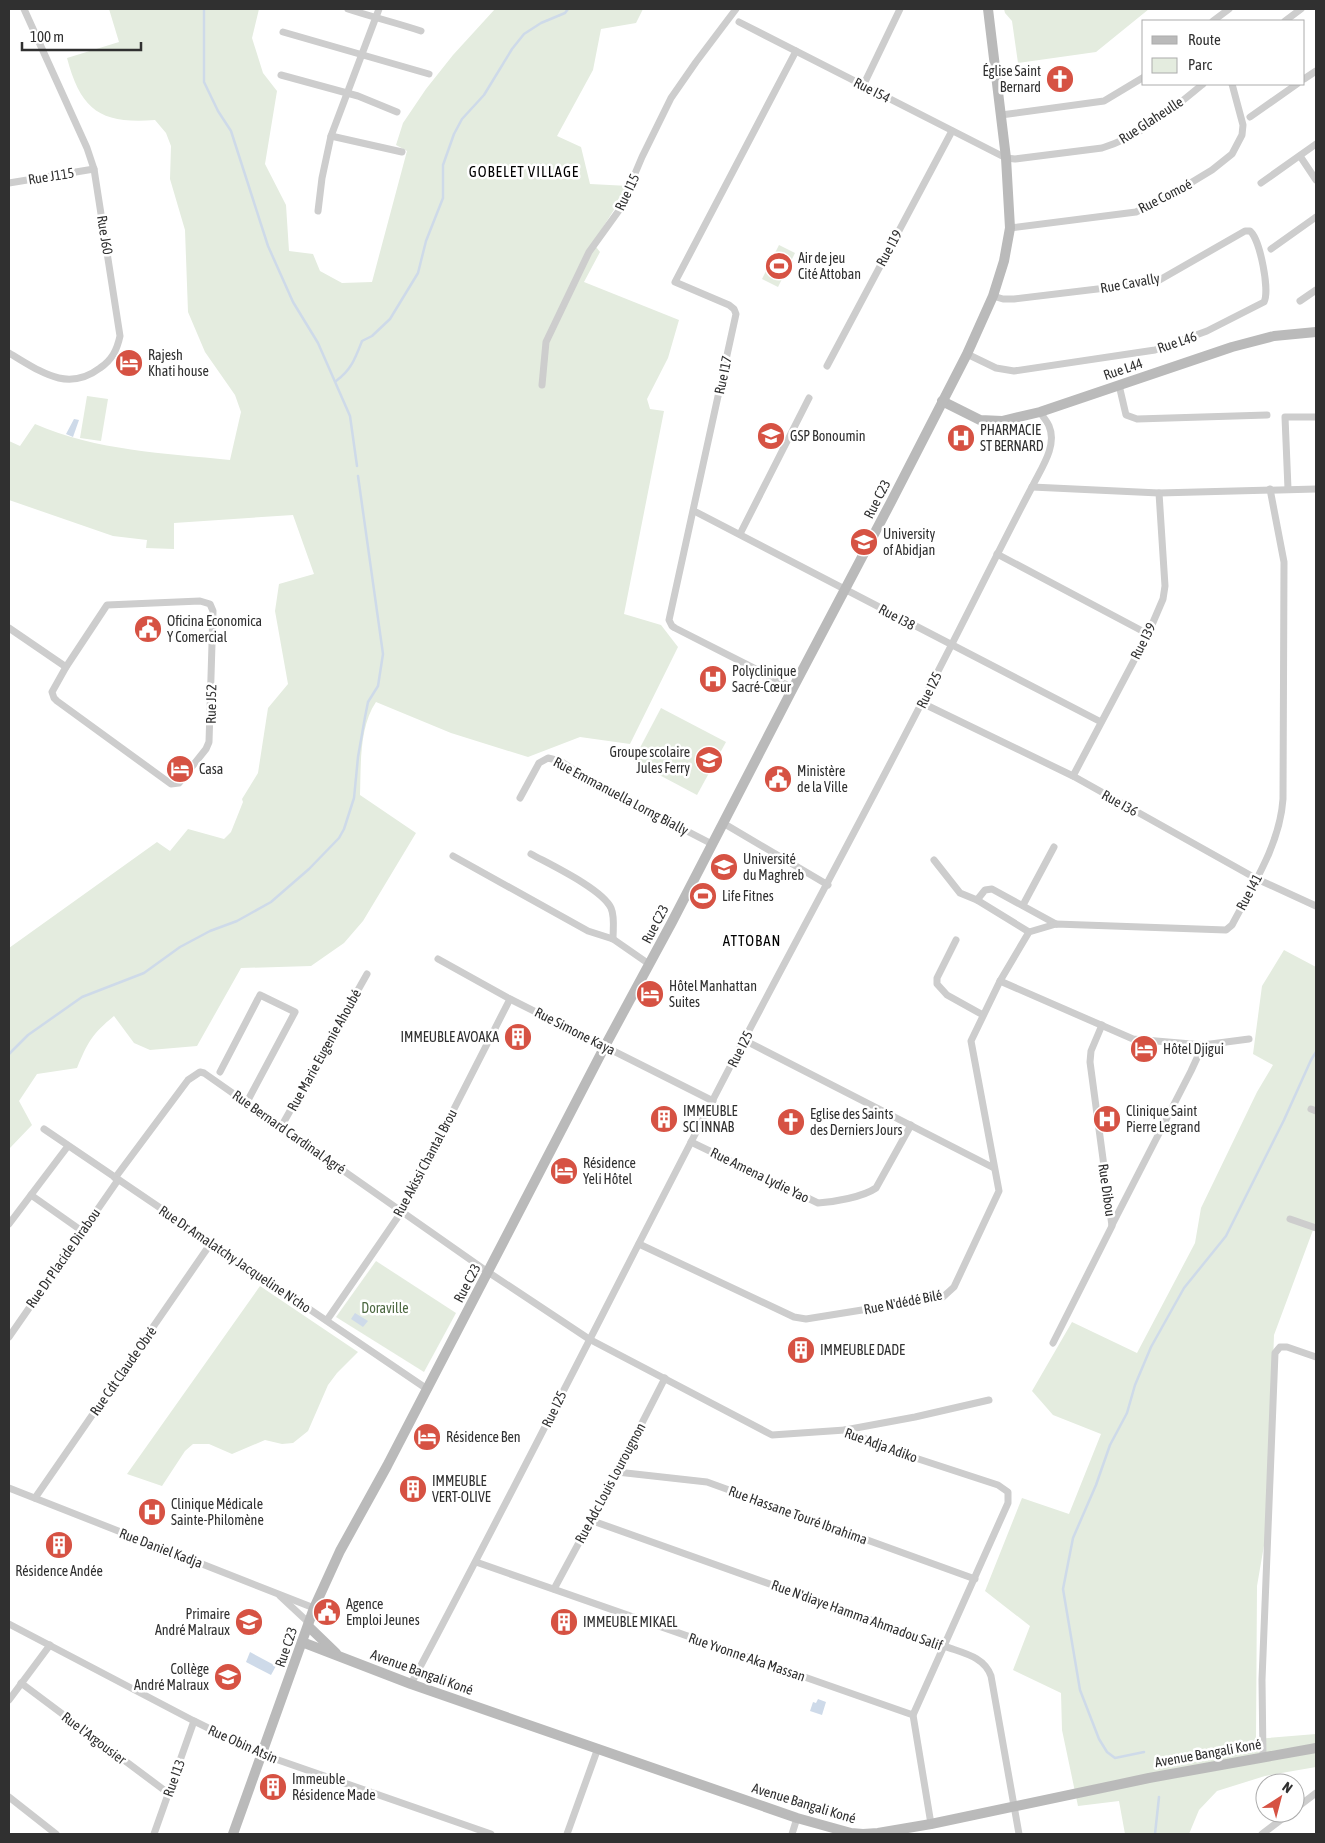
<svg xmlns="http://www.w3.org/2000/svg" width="1325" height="1843" font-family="'Asap Condensed',sans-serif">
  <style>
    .green { fill: #e4ecdf }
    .water { fill: #cedae9 }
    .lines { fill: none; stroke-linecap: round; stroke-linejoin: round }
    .stream { stroke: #cedae9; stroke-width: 2.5 }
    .street { stroke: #cdcdcd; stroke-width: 7 }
    .secondary { stroke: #bababa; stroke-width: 10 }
    .labels { text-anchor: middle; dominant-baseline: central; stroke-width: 5; stroke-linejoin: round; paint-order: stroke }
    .poi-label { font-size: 14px; fill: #303030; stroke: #fff; text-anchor: start }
    .street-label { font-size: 14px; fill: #303030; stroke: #fff }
    .park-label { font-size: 14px; fill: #4c6841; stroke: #fff }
    .neighbourhood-label { font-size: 15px; letter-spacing: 1px; fill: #000; stroke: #fff }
  </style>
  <rect width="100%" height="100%" fill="#fff"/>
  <g class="green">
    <path d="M109,9H259L252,38L263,73L277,91L265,164L286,205L289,251L313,254L320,271L342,283L372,282L407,151L396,145L403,123L426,89L453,55L495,9H643L636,23L601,29L593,70L557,136L581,147L590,184L629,186L593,243L600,252L584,282L679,320L668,358L647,399L650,409L664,411L624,614L661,625L678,647L630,744L580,737L528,757L451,733L376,702C359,727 361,765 360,795L416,833L363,921L344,943L311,966L241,968L197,1046L150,1050L134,1043L114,1016C91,1035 88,1042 77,1068L37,1074L19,1101L32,1125L9,1149V948L157,842L170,851L188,829L224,839L231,832L243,802L242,799L258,773L268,708L288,684L275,611L279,584L314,574L293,515L174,523V549L146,548L147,540L113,536L9,500V441L20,446L35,424C97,451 164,453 230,460L241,412L235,395L205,352L188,312L185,230L170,179L171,146L166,133L155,120C101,124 81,111 67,58L119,42Z"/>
    <path d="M1004,9H1149L1096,52L1018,63L1012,21L1005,13Z"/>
    <path d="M779,245L795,253L778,287L762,279Z"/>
    <path d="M87,396L108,399L101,441L80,438Z"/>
    <path d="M661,708L726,742L697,795L633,761Z"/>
    <path d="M1284,950L1316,967V1222L1274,1335L1267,1528L1257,1586L1256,1739L1316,1734V1767L1265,1776L1217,1791L1199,1810L1189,1834H1125L1119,1801L1078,1806L1062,1730L1061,1693L1013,1670L1030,1626L985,1591L1022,1498L1069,1514L1101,1434L1053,1415L1032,1391L1072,1322L1137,1353L1195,1243L1201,1208L1257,1092L1273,1065L1253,1054L1262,986Z"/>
    <path d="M376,1261L456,1313L424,1372L336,1317Z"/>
    <path d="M260,1286L358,1352L337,1373L328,1385L308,1431L293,1443L282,1444L265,1440L232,1454L209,1444H193L185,1451L162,1486L127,1474Z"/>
  </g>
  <g class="water">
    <path d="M74,419L79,420L73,437L66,434Z"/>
    <path d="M355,1313L368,1321L363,1327L351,1319Z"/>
    <path d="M250,1652L276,1666L271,1675L246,1662Z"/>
    <path d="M818,1699L826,1702L822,1715L810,1711L813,1702L816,1703Z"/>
  </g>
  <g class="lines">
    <g class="stream">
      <path d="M204,9V82L218,111L231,131L268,246L293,302L318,343L350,416L357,466"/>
      <path d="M336,381C351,370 355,359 362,341L372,336L390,319L418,273L426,241L443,198V165L454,134L462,119L484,95L512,49L524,34L541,23L565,13L568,9"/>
      <path d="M9,1054L28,1035L82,997L144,973L180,947L210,931L237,921L271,902L309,869L339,838L344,829L354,798L358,757L365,717L368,702L378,686L383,654L358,476"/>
      <path d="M1144,1752L1115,1758L1107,1752L1099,1739L1080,1690L1063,1589L1073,1538L1096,1485L1110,1445L1127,1413L1135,1385L1151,1347L1184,1288L1226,1236L1284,1120L1311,1060L1316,1052"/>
      <path d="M1155,1834L1159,1797"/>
    </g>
    <g class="street">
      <path d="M348,9C372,17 397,23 421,31"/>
      <path d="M1213,21L1229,9"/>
      <path d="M1285,21L1301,9"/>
      <path d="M739,22L1006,158L1015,159L1102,148C1141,136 1173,109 1203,84"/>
      <path d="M283,32L429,74"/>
      <path d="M281,75L358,96L397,112"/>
      <path d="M1304,79L1316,71"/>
      <path d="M863,86L900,9"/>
      <path d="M1001,115L1104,101L1144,77"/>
      <path d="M1250,117L1297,84"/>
      <path d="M331,136L402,152"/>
      <path d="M1300,156L1316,180"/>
      <path d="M9,183L94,169"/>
      <path d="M1261,183L1316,144"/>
      <path d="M318,211L322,178L331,136L379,9"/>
      <path d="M1010,228L1136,212L1169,196L1212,170L1232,154L1242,135L1243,125L1232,84"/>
      <path d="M1271,249L1316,217"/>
      <path d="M1300,301L1316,290"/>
      <path d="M9,353C40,371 67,393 100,368C112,360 117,350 120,336L94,169L87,148L24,9"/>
      <path d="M967,354L996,368L1014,371L1155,350L1207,331L1264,302C1270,291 1260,239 1250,231H1245L1156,282L1014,299H1003L993,296"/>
      <path d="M827,366L952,131"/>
      <path d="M542,385L546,342L589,252L620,209L642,157L671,98L696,62L736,9"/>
      <path d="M1119,385L1126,415L1137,419L1267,415"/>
      <path d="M1032,487L1159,493L1316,489"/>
      <path d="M1288,489L1285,417H1316"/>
      <path d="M694,511L1101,722"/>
      <path d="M740,534L809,398"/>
      <path d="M997,554L1148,634"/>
      <path d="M200,601L210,604L213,611L209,742L206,749L179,783L171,784L57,701L54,698L52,692L66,667L107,605Z"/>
      <path d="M9,628L66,667"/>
      <path d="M793,688L675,628L672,626L669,620L736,314L734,309L729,305L675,282L796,51"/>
      <path d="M922,703L1073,776L1257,879L1316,906"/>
      <path d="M1073,776L1148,634L1163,599L1165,586L1159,493"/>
      <path d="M520,798L539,763L548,758L560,761L596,784L712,844"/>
      <path d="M723,823L828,885"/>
      <path d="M531,854C551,865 602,889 611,908C615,917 613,929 613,939"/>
      <path d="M453,856L588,931L613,939L649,964"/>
      <path d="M934,860L960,893L977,900L1029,932"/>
      <path d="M977,900L985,890L992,889L1056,924"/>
      <path d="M1023,905L1054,847"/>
      <path d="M956,940L937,978V984L947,995L983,1015"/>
      <path d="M438,959L510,999L713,1101"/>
      <path d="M1000,981L1133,1039L1203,1045L1249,1039"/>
      <path d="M744,1040L994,1168"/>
      <path d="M220,1072L260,995L295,1012L247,1102"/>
      <path d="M1311,1109L1316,1111"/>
      <path d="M281,1127L367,974"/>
      <path d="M44,1129L427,1389"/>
      <path d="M691,1142L818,1203C834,1202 863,1197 876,1188L911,1125"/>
      <path d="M115,1178L188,1080L200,1072L204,1073L488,1272L589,1339L772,1435L845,1430L894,1451L998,1485L1008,1492V1503L913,1715"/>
      <path d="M31,1195L82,1231"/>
      <path d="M1290,1219L1316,1228"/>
      <path d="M9,1224L68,1146"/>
      <path d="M1112,1225L1191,1071L1203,1045"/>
      <path d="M639,1244L794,1317L806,1319L943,1297L954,1287L999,1191L971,1041L1000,981L1029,932L1056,924L1226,930L1232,925C1253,885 1280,844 1283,799L1284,562L1270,489"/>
      <path d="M327,1320L402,1211L510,999"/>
      <path d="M9,1337L118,1180"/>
      <path d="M1053,1343L1112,1226L1090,1062L1091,1051L1102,1025"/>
      <path d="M845,1430L915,1417L989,1400"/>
      <path d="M617,1472L707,1482L975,1579"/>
      <path d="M9,1488L314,1608"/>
      <path d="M35,1498L211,1243"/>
      <path d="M590,1520L944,1646C962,1653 984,1656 991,1676L1019,1834"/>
      <path d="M476,1562L913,1715L931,1824"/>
      <path d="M554,1589L617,1472L665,1378"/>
      <path d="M280,1596L309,1623"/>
      <path d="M9,1624L194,1721L261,1754L491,1834"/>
      <path d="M21,1683L168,1793"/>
      <path d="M411,1684C525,1470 632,1254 744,1040C803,928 863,817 921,704C959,632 994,559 1032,487C1040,470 1058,446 1049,426C1047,421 1043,417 1040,412"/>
      <path d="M9,1700L50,1645"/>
      <path d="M1263,1757L1262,1680L1275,1353L1280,1347H1287L1316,1357"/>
      <path d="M9,1797L56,1834"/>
      <path d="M1295,1809L1316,1793"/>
      <path d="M154,1834L194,1721"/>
      <path d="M567,1834L598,1748"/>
      <path d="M792,1834L797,1818"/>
      <path d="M1262,1834L1290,1813"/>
    </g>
    <g class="secondary">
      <path d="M942,401L980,420L1002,421L1040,412L1232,347L1274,336L1316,332"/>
      <path d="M308,1626L336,1653"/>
      <path d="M302,1642L411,1684L797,1818L851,1833L863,1834L878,1833L931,1824L1149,1778L1316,1748"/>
      <path d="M233,1834L314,1608L340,1551L387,1466L605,1046L672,922L793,688L891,502L967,354L993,296L1004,261L1010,228L1006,158L988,9"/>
    </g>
  </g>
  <defs>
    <symbol id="church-disc" viewBox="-11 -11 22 22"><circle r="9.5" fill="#d65243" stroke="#fff"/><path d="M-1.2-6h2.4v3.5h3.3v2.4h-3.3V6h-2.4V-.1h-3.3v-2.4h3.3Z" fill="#fff"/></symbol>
    <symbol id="stadium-disc" viewBox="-11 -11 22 22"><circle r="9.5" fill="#d65243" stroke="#fff"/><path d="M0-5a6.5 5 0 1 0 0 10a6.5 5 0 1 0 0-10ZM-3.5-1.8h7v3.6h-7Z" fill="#fff"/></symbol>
    <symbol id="hotel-disc" viewBox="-11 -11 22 22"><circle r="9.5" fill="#d65243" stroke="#fff"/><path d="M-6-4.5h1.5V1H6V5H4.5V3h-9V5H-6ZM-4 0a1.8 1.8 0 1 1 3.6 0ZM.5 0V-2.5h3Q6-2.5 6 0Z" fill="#fff"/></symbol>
    <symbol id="school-disc" viewBox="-11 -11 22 22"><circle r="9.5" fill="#d65243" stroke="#fff"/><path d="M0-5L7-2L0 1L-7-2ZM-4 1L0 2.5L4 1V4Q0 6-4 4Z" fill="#fff"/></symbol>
    <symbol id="hospital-disc" viewBox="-11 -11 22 22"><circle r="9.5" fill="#d65243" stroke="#fff"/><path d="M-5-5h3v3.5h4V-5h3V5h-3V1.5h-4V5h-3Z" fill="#fff"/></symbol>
    <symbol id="university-disc" viewBox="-11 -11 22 22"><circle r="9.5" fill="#d65243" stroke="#fff"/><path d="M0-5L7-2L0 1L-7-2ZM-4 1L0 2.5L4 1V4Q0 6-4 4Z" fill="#fff"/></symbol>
    <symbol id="civic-disc" viewBox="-11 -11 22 22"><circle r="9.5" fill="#d65243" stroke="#fff"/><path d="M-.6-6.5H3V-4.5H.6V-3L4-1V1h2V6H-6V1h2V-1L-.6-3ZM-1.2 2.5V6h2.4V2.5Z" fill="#fff"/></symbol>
    <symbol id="building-disc" viewBox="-11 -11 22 22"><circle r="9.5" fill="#d65243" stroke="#fff"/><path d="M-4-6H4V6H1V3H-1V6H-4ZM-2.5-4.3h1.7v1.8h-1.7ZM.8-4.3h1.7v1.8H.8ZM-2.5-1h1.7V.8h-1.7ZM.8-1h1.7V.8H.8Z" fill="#fff"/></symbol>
  </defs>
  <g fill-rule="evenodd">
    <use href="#church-disc" x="1044" y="63" width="32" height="32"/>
    <use href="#stadium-disc" x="763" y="250" width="32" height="32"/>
    <use href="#hotel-disc" x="113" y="347" width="32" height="32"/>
    <use href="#school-disc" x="755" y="420" width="32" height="32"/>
    <use href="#hospital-disc" x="945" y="422" width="32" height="32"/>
    <use href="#university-disc" x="848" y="526" width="32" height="32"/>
    <use href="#civic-disc" x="132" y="613" width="32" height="32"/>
    <use href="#hospital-disc" x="697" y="663" width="32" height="32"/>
    <use href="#school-disc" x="693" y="744" width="32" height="32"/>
    <use href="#hotel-disc" x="164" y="753" width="32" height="32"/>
    <use href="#civic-disc" x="762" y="763" width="32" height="32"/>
    <use href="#university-disc" x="708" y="851" width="32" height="32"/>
    <use href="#stadium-disc" x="687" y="880" width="32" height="32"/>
    <use href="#hotel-disc" x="634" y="978" width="32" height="32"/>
    <use href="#building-disc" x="502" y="1021" width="32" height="32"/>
    <use href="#hotel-disc" x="1128" y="1033" width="32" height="32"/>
    <use href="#building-disc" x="648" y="1103" width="32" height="32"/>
    <use href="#hospital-disc" x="1091" y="1103" width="32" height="32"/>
    <use href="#church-disc" x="775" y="1106" width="32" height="32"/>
    <use href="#hotel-disc" x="548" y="1155" width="32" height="32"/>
    <use href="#building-disc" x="785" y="1334" width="32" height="32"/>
    <use href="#hotel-disc" x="411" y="1421" width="32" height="32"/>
    <use href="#building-disc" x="397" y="1473" width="32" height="32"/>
    <use href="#hospital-disc" x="136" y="1496" width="32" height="32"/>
    <use href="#building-disc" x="43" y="1529" width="32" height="32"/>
    <use href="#civic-disc" x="311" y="1596" width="32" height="32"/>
    <use href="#school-disc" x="233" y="1606" width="32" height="32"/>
    <use href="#building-disc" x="548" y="1606" width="32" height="32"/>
    <use href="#school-disc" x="212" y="1661" width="32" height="32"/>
    <use href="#building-disc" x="257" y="1771" width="32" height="32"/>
  </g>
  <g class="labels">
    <g class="poi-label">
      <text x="1041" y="71" text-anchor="end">Église Saint<tspan x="1041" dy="16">Bernard</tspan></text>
      <text x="798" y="258">Air de jeu<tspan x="798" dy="16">Cité Attoban</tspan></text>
      <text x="148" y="355">Rajesh<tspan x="148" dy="16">Khati house</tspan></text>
      <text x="980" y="430">PHARMACIE<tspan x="980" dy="16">ST BERNARD</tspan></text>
      <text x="790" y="436">GSP Bonoumin</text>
      <text x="883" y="534">University<tspan x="883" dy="16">of Abidjan</tspan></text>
      <text x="167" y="621">Oficina Economica<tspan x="167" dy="16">Y Comercial</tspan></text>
      <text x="732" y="671">Polyclinique<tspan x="732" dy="16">Sacré-Cœur</tspan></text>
      <text x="690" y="752" text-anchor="end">Groupe scolaire<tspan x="690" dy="16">Jules Ferry</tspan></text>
      <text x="199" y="769">Casa</text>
      <text x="797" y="771">Ministère<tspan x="797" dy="16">de la Ville</tspan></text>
      <text x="743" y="859">Université<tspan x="743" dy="16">du Maghreb</tspan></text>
      <text x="722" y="896">Life Fitnes</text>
      <text x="669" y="986">Hôtel Manhattan<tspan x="669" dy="16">Suites</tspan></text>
      <text x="499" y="1037" text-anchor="end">IMMEUBLE AVOAKA</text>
      <text x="1163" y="1049">Hôtel Djigui</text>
      <text x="683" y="1111">IMMEUBLE<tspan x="683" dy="16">SCI INNAB</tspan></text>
      <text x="1126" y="1111">Clinique Saint<tspan x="1126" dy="16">Pierre Legrand</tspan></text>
      <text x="810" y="1114">Eglise des Saints<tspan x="810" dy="16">des Derniers Jours</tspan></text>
      <text x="583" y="1163">Résidence<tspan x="583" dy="16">Yeli Hôtel</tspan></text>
      <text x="820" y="1350">IMMEUBLE DADE</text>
      <text x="446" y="1437">Résidence Ben</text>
      <text x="432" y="1481">IMMEUBLE<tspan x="432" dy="16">VERT-OLIVE</tspan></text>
      <text x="171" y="1504">Clinique Médicale<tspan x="171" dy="16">Sainte-Philomène</tspan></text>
      <text x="59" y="1571" text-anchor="middle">Résidence Andée</text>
      <text x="346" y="1604">Agence<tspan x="346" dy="16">Emploi Jeunes</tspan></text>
      <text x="230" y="1614" text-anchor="end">Primaire<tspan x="230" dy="16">André Malraux</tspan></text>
      <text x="583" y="1622">IMMEUBLE MIKAEL</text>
      <text x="209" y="1669" text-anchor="end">Collège<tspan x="209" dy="16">André Malraux</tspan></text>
      <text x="292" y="1779">Immeuble<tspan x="292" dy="16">Résidence Made</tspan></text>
    </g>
    <g class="street-label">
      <text transform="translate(872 90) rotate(27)">Rue I54</text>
      <text transform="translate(1151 120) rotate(-33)">Rue Glaheulle</text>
      <text transform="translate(51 176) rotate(-9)">Rue J115</text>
      <text transform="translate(627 192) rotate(-65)">Rue I15</text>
      <text transform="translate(1165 196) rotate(-27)">Rue Comoé</text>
      <text transform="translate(105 235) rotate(81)">Rue J60</text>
      <text transform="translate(889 248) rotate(-62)">Rue I19</text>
      <text transform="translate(1130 283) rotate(-10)">Rue Cavally</text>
      <text transform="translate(1177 342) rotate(-19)">Rue L46</text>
      <text transform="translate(1123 369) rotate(-19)">Rue L44</text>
      <text transform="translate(723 375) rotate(-78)">Rue I17</text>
      <text transform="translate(877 499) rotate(-63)">Rue C23</text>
      <text transform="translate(897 617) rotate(28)">Rue I38</text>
      <text transform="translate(1143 641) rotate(-63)">Rue I39</text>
      <text transform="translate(929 690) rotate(-63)">Rue I25</text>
      <text transform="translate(211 704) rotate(-89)">Rue J52</text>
      <text transform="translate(621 796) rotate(28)">Rue Emmanuella Lorng Bially</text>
      <text transform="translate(1120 803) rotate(29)">Rue I36</text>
      <text transform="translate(1249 892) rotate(-62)">Rue I41</text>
      <text transform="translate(655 924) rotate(-62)">Rue C23</text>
      <text transform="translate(575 1031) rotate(27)">Rue Simone Kaya</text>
      <text transform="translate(740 1049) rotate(-63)">Rue I25</text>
      <text transform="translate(324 1050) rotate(-61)">Rue Marie Eugenie Ahoubé</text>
      <text transform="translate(289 1132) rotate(35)">Rue Bernard Cardinal Agré</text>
      <text transform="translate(425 1163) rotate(-62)">Rue Akissi Chantal Brou</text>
      <text transform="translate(760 1175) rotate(26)">Rue Amena Lydie Yao</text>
      <text transform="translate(1107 1190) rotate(82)">Rue Dibou</text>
      <text transform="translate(63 1258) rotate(-55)">Rue Dr Placide Dirabou</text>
      <text transform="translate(235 1259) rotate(34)">Rue Dr Amalatchy Jacqueline N'cho</text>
      <text transform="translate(467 1283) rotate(-62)">Rue C23</text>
      <text transform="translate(903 1302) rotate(-11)">Rue N'dédé Bilé</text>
      <text transform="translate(123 1371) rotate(-55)">Rue Cdt Claude Obré</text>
      <text transform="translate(554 1409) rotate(-64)">Rue I25</text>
      <text transform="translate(881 1445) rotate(20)">Rue Adja Adiko</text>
      <text transform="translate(610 1483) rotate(-62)">Rue Adc Louis Lourougnon</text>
      <text transform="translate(798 1515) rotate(20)">Rue Hassane Touré Ibrahima</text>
      <text transform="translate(161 1548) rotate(21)">Rue Daniel Kadja</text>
      <text transform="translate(857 1615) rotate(20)">Rue N'diaye Hamma Ahmadou Salif</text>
      <text transform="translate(286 1647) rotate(-71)">Rue C23</text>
      <text transform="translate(747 1657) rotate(19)">Rue Yvonne Aka Massan</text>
      <text transform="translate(422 1672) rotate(20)">Avenue Bangali Koné</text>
      <text transform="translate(94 1738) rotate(37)">Rue l'Argousier</text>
      <text transform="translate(243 1744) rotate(24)">Rue Obin Atsin</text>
      <text transform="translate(1208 1753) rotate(-10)">Avenue Bangali Koné</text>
      <text transform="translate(174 1778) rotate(-70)">Rue I13</text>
      <text transform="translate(804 1803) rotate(17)">Avenue Bangali Koné</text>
    </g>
    <g class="park-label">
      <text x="385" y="1308">Doraville</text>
    </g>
    <g class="neighbourhood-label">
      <text x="524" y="171">GOBELET VILLAGE</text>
      <text x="752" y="940">ATTOBAN</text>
    </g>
  </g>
  <rect width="1325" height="1843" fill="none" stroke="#303030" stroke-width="20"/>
  <rect x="1142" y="20" width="162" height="65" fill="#ffffff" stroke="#acacac"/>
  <rect x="1152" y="36" width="25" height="8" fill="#bababa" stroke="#acacac"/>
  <text x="1188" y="45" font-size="15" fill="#303030">Route</text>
  <rect x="1152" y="58" width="25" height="15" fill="#e4ecdf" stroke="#acacac"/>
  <text x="1188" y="70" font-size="15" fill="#303030">Parc</text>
  <g transform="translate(1280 1798) rotate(36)"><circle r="24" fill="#ffffff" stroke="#acacac"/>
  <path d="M0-4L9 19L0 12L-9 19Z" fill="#d65243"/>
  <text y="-8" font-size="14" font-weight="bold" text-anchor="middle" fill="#303030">N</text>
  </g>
  <path d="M22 42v8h119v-8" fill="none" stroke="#303030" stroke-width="2.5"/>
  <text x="30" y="42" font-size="15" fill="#303030" stroke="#ffffff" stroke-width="4" paint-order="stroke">100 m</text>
</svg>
